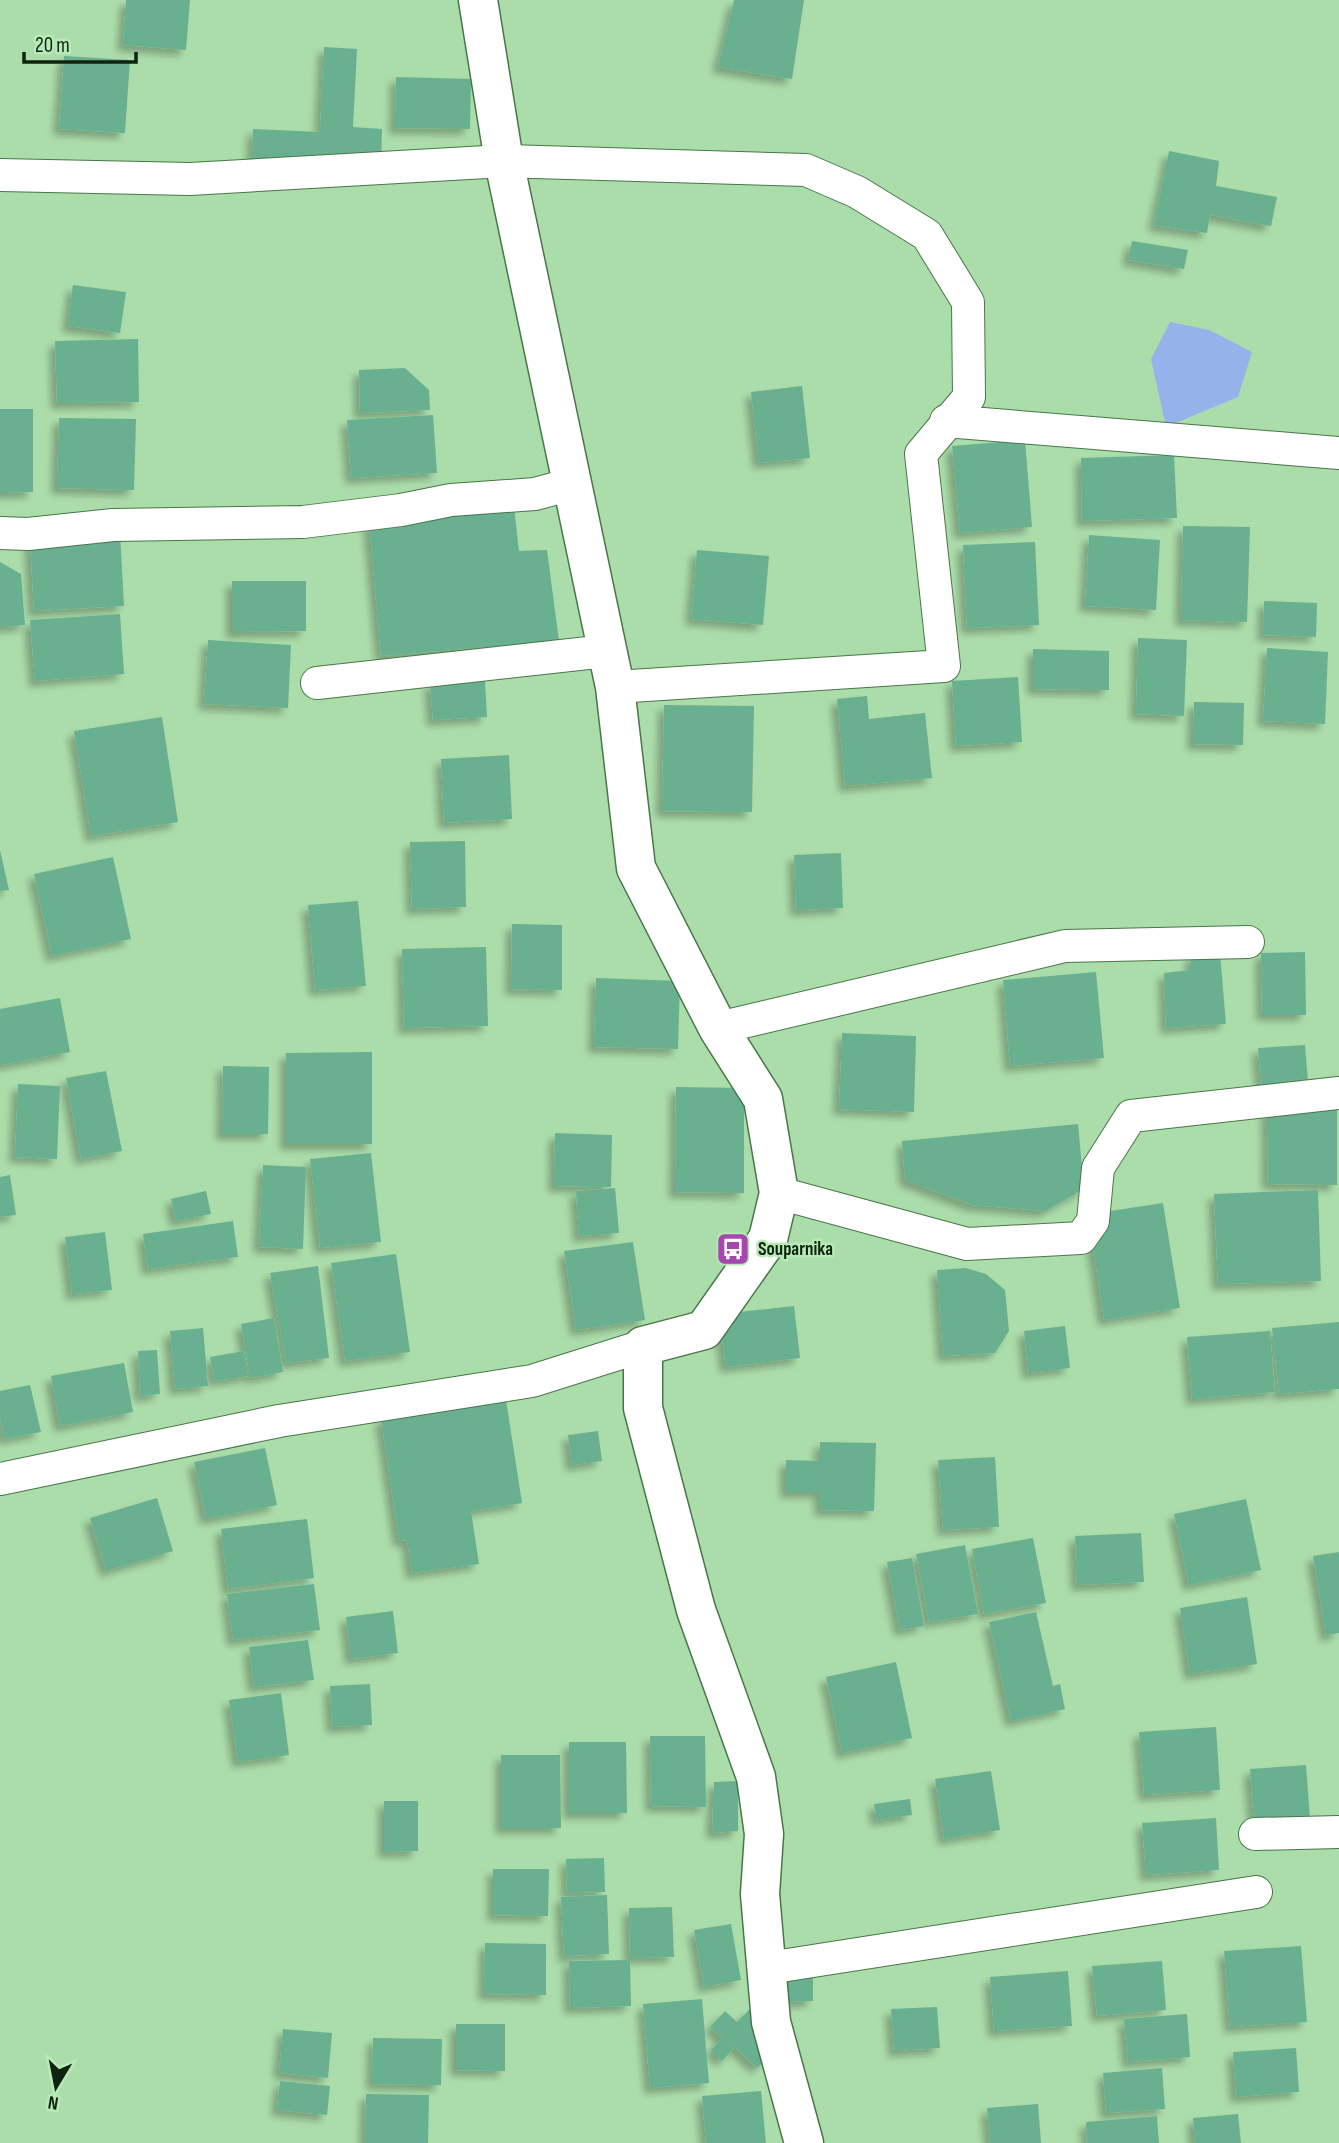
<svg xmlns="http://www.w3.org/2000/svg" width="1339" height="2143" font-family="'Sofia Sans Condensed',sans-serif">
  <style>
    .water { fill: #96b2eb }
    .building { fill: #69b091; filter: url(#shadow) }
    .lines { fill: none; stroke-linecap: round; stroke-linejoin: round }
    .street-casing { stroke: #487649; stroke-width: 34 }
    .secondary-casing { stroke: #487649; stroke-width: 41 }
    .street { stroke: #fff; stroke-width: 32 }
    .secondary { stroke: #fff; stroke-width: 38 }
    .labels { text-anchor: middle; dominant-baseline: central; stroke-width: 5; stroke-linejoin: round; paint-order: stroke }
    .poi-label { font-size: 19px; font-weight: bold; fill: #102311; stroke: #b8eab7; text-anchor: start }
  </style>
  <defs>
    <filter id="shadow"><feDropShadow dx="-6" dy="6" stdDeviation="3.5" flood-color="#0004"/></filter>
  </defs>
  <rect width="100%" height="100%" fill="#abddaa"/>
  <path class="water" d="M1170,322L1209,330L1252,352L1238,397L1166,427L1151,359Z"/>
  <g class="building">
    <path d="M126,0H190L186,50L123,45Z"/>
    <path d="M734,0H804L792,79L718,67Z"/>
    <path d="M324,47L357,49L353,127L382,129L381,164L252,159L253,129L320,132Z"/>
    <path d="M64,56L130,60L125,133L59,129Z"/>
    <path d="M396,77L471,79L470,129L395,128Z"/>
    <path d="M1169,151L1219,161L1216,186L1277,197L1271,226L1210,215L1207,233L1154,225Z"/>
    <path d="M1132,241L1188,250L1184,269L1128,260Z"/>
    <path d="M73,285L126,292L120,333L68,326Z"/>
    <path d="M138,339L139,402L57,403L55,341Z"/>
    <path d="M405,368L429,390L430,410L360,413L359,370Z"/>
    <path d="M802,386L810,458L759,463L751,392Z"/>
    <path d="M0,409H33V492L0,493Z"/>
    <path d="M433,415L437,473L351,478L347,420Z"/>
    <path d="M59,418L136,419L134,490L57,488Z"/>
    <path d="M1025,440L1032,527L960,533L952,446Z"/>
    <path d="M1174,455L1177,518L1082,521L1081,458Z"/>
    <path d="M514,507L519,551L547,550L559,641L381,656L369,520Z"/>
    <path d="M1183,526L1250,527L1247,622L1181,620Z"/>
    <path d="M120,533L124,606L34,611L30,538Z"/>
    <path d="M1089,535L1160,540L1156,610L1085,606Z"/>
    <path d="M1035,542L1039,625L967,628L963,545Z"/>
    <path d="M697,550L769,556L763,625L691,619Z"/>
    <path d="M0,562L21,574L25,625L0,627Z"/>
    <path d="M232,581H306V631L232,632Z"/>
    <path d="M1264,601L1317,603L1316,637L1263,635Z"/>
    <path d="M120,614L124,674L35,681L30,620Z"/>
    <path d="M1138,638L1187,640L1184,716L1136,714Z"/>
    <path d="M208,640L291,645L288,708L204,704Z"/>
    <path d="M1267,648L1328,652L1325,724L1263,721Z"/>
    <path d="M1033,649L1109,651V690L1033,689Z"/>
    <path d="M1018,677L1022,742L956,746L952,681Z"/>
    <path d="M485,680L487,717L433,720L430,683Z"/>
    <path d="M867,696L869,719L925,713L932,778L845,786L837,699Z"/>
    <path d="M1194,702L1244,703L1243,745L1193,744Z"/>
    <path d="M664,705L754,706L752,812L662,811Z"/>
    <path d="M162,717L178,822L91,836L74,731Z"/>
    <path d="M509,755L512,819L444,823L441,759Z"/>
    <path d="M465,841L466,907L412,909L410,842Z"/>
    <path d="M0,850L9,890L0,891Z"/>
    <path d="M841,853L843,908L796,910L794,855Z"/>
    <path d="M113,857L131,939L52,956L34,874Z"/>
    <path d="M358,901L366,986L315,990L308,905Z"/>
    <path d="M512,924L562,925V990L511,989Z"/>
    <path d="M486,947L488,1026L404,1028L402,949Z"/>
    <path d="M1305,952L1306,1015H1262L1261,953Z"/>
    <path d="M1220,953L1226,1024L1166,1028L1164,973L1191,970V955Z"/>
    <path d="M1096,972L1104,1058L1010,1066L1003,980Z"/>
    <path d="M596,978L680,981L678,1049L594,1047Z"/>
    <path d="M60,998L70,1052L0,1065V1009Z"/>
    <path d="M842,1033L916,1036L914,1112L839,1109Z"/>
    <path d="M1305,1045L1308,1082L1261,1085L1258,1048Z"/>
    <path d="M372,1052V1144H286V1053Z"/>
    <path d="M223,1066L269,1067L268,1134H222Z"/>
    <path d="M106,1071L122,1151L81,1159L66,1078Z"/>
    <path d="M18,1084L60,1086L57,1159L15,1157Z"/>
    <path d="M676,1087L744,1088V1193L675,1192Z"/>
    <path d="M1337,1109V1185L1268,1184L1267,1110Z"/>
    <path d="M1078,1124L1084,1189L1045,1211L972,1205L905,1180L902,1141Z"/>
    <path d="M555,1133L612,1135L611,1187L554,1186Z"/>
    <path d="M371,1153L381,1242L320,1248L310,1159Z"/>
    <path d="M263,1165L306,1167L303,1249L259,1247Z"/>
    <path d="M10,1175L16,1215L0,1217V1177Z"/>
    <path d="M615,1188L619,1233L579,1236L576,1191Z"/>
    <path d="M1318,1190L1321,1281L1218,1284L1214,1194Z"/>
    <path d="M206,1191L211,1214L176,1221L171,1199Z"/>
    <path d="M1163,1203L1180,1308L1104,1320L1092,1239L1111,1211Z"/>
    <path d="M233,1221L238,1257L148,1269L143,1234Z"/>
    <path d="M105,1232L112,1290L72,1294L65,1237Z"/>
    <path d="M633,1242L645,1320L576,1330L564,1251Z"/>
    <path d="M396,1254L410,1352L345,1361L331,1263Z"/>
    <path d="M318,1266L329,1358L286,1363L270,1273Z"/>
    <path d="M966,1268L986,1274L1005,1290L1009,1331L995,1353L943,1356L937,1270Z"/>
    <path d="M794,1306L800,1358L726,1367L722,1338L730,1313Z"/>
    <path d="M274,1318L283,1372L250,1378L241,1324Z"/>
    <path d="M1339,1322V1389L1279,1394L1272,1328Z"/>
    <path d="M1065,1326L1070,1368L1028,1373L1024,1331Z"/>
    <path d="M203,1328L208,1386L175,1389L170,1331Z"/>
    <path d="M1270,1331L1275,1392L1192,1399L1187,1337Z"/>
    <path d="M157,1350L160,1394L140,1396L138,1351Z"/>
    <path d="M244,1351L248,1376L214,1381L210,1357Z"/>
    <path d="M124,1363L133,1412L60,1426L51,1376Z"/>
    <path d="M30,1385L41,1432L4,1439L0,1418V1391Z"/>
    <path d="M506,1400L522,1503L471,1511L479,1564L412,1573L407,1540L399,1541L381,1418Z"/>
    <path d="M598,1431L602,1461L572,1465L568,1435Z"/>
    <path d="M820,1442L876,1443L874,1511L820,1510V1492H786V1460L820,1461Z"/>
    <path d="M265,1448L277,1505L206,1519L194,1462Z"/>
    <path d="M995,1457L999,1527L943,1530L938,1460Z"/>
    <path d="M157,1498L173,1551L106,1571L90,1518Z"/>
    <path d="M1246,1499L1261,1570L1189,1585L1174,1514Z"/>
    <path d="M307,1519L314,1578L228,1589L221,1529Z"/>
    <path d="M1141,1533L1144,1582L1077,1585L1075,1536Z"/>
    <path d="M1033,1538L1046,1603L984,1614L972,1549Z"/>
    <path d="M965,1545L978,1614L929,1622L916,1554Z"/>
    <path d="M1339,1552V1633L1326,1635L1313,1556Z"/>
    <path d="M912,1558L924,1626L900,1630L887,1562Z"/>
    <path d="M314,1584L320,1630L233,1640L227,1594Z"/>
    <path d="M1247,1597L1257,1664L1190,1674L1180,1608Z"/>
    <path d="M393,1611L398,1653L351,1659L346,1617Z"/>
    <path d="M1036,1612L1053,1686L1060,1684L1065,1709L1011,1721L989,1622Z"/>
    <path d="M308,1640L314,1680L254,1687L249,1647Z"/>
    <path d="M896,1662L912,1738L842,1753L826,1677Z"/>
    <path d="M370,1684L372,1725L332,1727L330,1686Z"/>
    <path d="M281,1693L289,1755L238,1762L229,1700Z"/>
    <path d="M1216,1727L1220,1790L1144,1795L1139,1732Z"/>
    <path d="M650,1736H705L706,1807L651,1806Z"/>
    <path d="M569,1742H626L627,1813H569Z"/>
    <path d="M501,1755H560L561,1828H501Z"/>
    <path d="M1306,1765L1310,1818L1254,1822L1250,1769Z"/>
    <path d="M991,1771L1000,1830L944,1839L935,1779Z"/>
    <path d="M738,1781V1831L712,1833L714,1782Z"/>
    <path d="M910,1799L912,1815L877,1820L874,1804Z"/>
    <path d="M384,1801H418V1851L384,1852Z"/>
    <path d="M1216,1818L1219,1870L1146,1875L1142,1823Z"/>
    <path d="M604,1858L605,1892L567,1893L566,1859Z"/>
    <path d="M493,1869H549L548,1916L493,1915Z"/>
    <path d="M607,1895L609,1954L564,1956L561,1897Z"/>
    <path d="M672,1907L674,1957L630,1958L629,1908Z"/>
    <path d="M731,1924L741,1980L704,1987L694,1930Z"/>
    <path d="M485,1943L546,1944V1995L484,1994Z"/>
    <path d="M1301,1946L1307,2022L1230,2027L1224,1951Z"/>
    <path d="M630,1960L631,2006L570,2008L569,1961Z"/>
    <path d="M1162,1961L1166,2010L1097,2016L1092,1966Z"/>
    <path d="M1068,1971L1072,2026L994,2031L990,1977Z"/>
    <path d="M813,1977V2001L786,2002L785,1978Z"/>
    <path d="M702,1999L709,2083L650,2088L643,2004Z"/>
    <path d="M937,2007L940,2048L894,2051L891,2009Z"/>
    <path d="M750,2009L767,2025L755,2038L772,2053L757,2068L735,2047L722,2061L711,2050L722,2038L710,2027L725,2011L737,2022Z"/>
    <path d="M1187,2014L1190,2057L1128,2062L1124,2019Z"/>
    <path d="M456,2024H505V2071L456,2070Z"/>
    <path d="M283,2029L332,2033L328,2078L279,2073Z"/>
    <path d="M373,2038L442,2039L441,2085L372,2084Z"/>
    <path d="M1296,2048L1299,2092L1236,2097L1233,2052Z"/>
    <path d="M1162,2068L1165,2109L1106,2113L1103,2073Z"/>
    <path d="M280,2081L330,2086L327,2115L277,2110Z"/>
    <path d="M761,2091L766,2143H706L702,2096Z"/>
    <path d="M366,2094L429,2095L428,2143H365Z"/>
    <path d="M1038,2104L1041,2143H990L987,2108Z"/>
    <path d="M1238,2114L1241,2143H1195L1193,2118Z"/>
    <path d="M1157,2116L1159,2143H1087L1086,2122Z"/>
  </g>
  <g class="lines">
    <defs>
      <g id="street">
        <path d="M0,175L190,179L504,161L806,170L857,192L927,235L968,302L969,397L921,454L944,666L615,687"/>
        <path d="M946,421L1339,453"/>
        <path d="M0,533L28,534L113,525L303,522L401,510L451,500L535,494L572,484"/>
        <path d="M317,683L606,651"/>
        <path d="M718,1028L1065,946L1248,942"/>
        <path d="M779,1193L967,1244L1081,1238L1093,1221L1098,1168L1131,1116L1339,1093"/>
        <path d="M0,1479L279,1421L532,1381L643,1346"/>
        <path d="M1255,1834L1339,1832"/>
        <path d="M768,1968L1256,1892"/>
      </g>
      <path id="secondary" d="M478,0L504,161L615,687L636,868L718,1028L763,1099L779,1193L768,1239L704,1330L643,1346V1408L696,1610L756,1777L764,1834L760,1894L771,2022L804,2143"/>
    </defs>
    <use href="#street" class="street-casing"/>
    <use href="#secondary" class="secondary-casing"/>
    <use href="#street" class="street"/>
    <use href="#secondary" class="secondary"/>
  </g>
  <defs>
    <symbol id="bus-square" viewBox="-11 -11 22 22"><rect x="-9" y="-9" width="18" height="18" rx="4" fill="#a646af" stroke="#b8eab7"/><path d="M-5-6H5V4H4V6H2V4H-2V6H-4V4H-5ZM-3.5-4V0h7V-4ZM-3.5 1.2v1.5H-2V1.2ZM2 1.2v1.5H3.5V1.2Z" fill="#fff"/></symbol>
  </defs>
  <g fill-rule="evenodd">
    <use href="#bus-square" x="714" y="1230" width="38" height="38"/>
  </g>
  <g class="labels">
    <g class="poi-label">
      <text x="758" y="1249">Souparnika</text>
    </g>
  </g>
  <g transform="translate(56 2087) rotate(190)" stroke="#b8eab7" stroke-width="5" paint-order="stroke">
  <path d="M0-5L12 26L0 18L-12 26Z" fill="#102311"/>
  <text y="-10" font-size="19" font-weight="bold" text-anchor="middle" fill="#102311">N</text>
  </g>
  <path d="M24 52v10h112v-10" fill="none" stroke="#102311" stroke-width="3.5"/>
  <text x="35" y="52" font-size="21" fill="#102311" stroke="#b8eab7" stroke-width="5" paint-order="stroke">20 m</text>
</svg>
